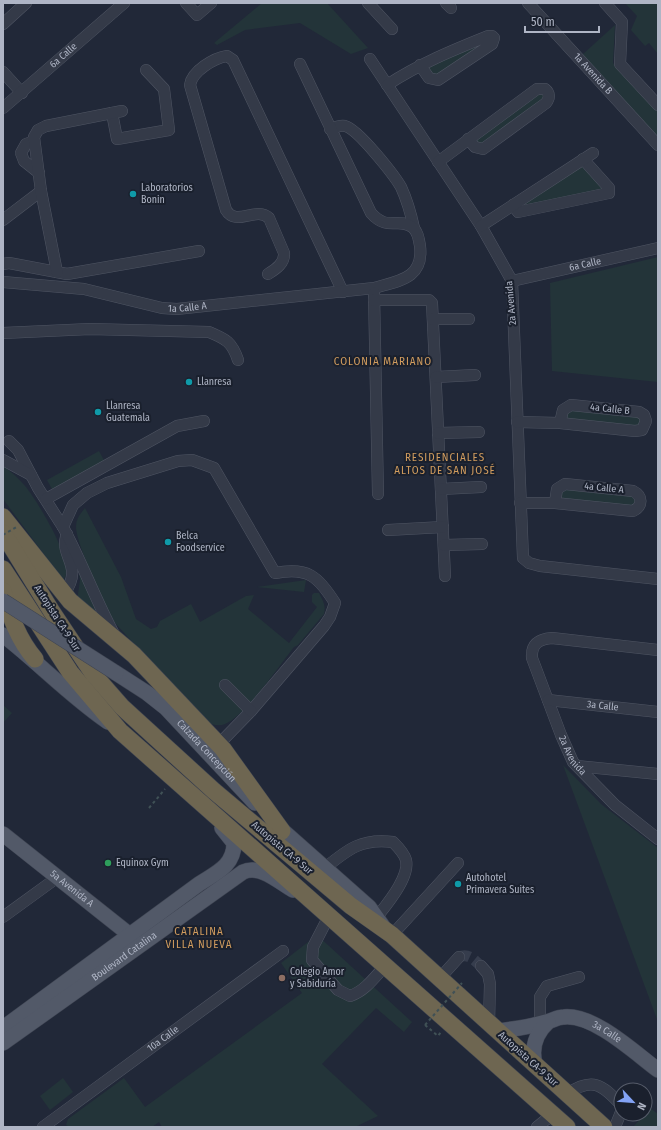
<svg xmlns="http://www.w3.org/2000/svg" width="661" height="1130" font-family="'Fira Sans Condensed',sans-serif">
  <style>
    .green { fill: #233439 }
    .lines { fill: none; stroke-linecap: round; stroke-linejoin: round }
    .minor-tunnel { stroke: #363d4d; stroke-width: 11; stroke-dasharray: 11 5.5; stroke-linecap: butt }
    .minor-casing { stroke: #4f5563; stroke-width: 12 }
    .major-casing { stroke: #3e4452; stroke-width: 16 }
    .highway-casing { stroke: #3c4250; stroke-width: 18 }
    .path { stroke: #405156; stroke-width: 2; stroke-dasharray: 3 3; stroke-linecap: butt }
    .minor { stroke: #343a48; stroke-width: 11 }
    .major { stroke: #525968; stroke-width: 15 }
    .highway { stroke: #6e6651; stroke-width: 17 }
    .major-bridge-casing { stroke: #3e4452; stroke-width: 16; stroke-linecap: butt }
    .path-bridge { stroke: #405156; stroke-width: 2; stroke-dasharray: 3 3; stroke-linecap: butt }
    .major-bridge { stroke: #525968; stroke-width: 15 }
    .culture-dot { fill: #0f9aa8; stroke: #1a202d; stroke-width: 1.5 }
    .leisure-dot { fill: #2e9e5b; stroke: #1a202d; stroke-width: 1.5 }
    .education-dot { fill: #8d6e63; stroke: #1a202d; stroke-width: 1.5 }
    .labels { text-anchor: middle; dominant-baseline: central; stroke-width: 4; stroke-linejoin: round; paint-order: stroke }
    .street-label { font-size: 10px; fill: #afb5c5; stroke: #1a202d }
    .poi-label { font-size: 10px; fill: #afb5c5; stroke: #1a202d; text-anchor: start }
    .neighbourhood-label { font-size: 11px; letter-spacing: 1px; fill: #d19c5e; stroke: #1a202d }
  </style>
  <rect width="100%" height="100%" fill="#212838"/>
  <g class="green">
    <path d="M262,3H327L368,48L351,54L300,23L245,30L217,45L214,43Z"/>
    <path d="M625,3H658V54L649,43L645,46L631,30L637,16Z"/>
    <path d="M615,25L613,63L658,111V139L582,55Z"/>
    <path d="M492,36L441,79L426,75L431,60Z"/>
    <path d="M537,89L549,95L483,149L468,139Z"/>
    <path d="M583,159L609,188L518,212L513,205Z"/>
    <path d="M658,257V382L552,371L550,283Z"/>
    <path d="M563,410L639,412L644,428L560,423Z"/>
    <path d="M99,451L105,462L53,491L47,480Z"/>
    <path d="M3,466C12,472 19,479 26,487C37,501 78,566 63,580L3,499Z"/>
    <path d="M557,489L630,491L639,507L555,503Z"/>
    <path d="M85,508L121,577L136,619L151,629L157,627L160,621L191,604L200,622L246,596L254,595L248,609L289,643L317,607L312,602V595L314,593H319C323,601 326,605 324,614L298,645L294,647C279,666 246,715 225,724C218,727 211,724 204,721L116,624C106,610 76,543 76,527C76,519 80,514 85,508Z"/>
    <path d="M78,565L99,620L77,601L80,580Z"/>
    <path d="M306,580L304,592L257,587Z"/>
    <path d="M3,705L12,713L3,723Z"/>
    <path d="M563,765L601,804L658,848V1022Z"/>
    <path d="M317,935L412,1022L404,1032L376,1008L322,1064L378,1116L355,1127H162L159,1122L152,1127H69L66,1125L68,1119L124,1078L145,1107L302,993L281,963Z"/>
    <path d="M63,1078L73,1092L50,1110L40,1096Z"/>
    <path d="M650,1108L658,1114V1127H633Z"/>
  </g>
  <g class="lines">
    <path class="minor-tunnel" d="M459,957C469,953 474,960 481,966"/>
    <defs>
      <g id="minor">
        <path d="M186,3L197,15L211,3"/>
        <path d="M368,3L392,29"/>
        <path d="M446,3L451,8"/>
        <path id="s1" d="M528,3L658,145"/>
        <path d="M605,3L622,22L620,64L658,105"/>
        <path d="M3,24L26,3"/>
        <path d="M370,59L481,226L512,281L523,558L529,563L540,566L658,579"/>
        <path d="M3,72L22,93"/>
        <path d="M387,85C419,64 453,50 488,36H492L494,38L492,44L438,80L429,78L420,65"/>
        <path id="s2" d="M3,108L124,3"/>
        <path d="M112,113L117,139L169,130L164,89L146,70"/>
        <path d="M330,129C335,127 340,125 345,126C358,129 394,175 401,187C407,200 411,214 414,228"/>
        <path d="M34,141L26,144L21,153L24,161L39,173"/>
        <path d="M438,162L537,89H545C550,93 550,98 546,103L483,149L475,147L468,139"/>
        <path d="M513,205L518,212L609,193V188L583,159"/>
        <path d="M3,220L41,191"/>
        <path d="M481,226L593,153"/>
        <path d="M3,264L9,263L67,274L199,251"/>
        <path d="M57,272L41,191L34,137L38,130L46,126L122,111"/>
        <path d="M268,274C276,269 285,263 284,253L269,218C256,206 236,227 226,210L190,85C192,71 214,58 227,56L233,60L343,292"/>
        <path id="s3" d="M512,281L658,248"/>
        <path id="s4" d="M3,282L84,289L162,308L177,309L374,288C398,281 424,279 420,246C419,240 418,231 412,227C398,217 388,232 371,213L300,64"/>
        <path d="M374,293L378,494"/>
        <path d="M374,300H429L432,303L445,576"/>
        <path d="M433,319H469"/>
        <path d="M3,333L90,329L209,332C226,339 232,342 238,360"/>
        <path d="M436,377L475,375"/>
        <path d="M517,422L560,423L635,431L642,430L646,421L644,415L639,412L571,405L563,410L560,423"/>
        <path d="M438,433L479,432"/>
        <path d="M9,441L18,450L38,488L63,527"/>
        <path d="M3,460L31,475"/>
        <path d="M441,489L481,487"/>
        <path d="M46,499L177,426L204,421"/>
        <path d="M520,503H555L633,511C643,506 643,496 633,491L565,484L557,489L555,503"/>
        <path d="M388,530L443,527"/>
        <path d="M444,545L482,544"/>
        <path d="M64,594C85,565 58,557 67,534"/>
        <path d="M114,634C95,599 82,562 63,527L73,505L87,493L107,483L178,461L192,460L214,468L275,573C308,567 318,576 335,603L330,617L324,626L251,711L219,744"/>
        <path id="s5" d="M658,650L552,638C539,639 531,644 532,658L561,735L573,762L615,805L658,839"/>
        <path d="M225,685L251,711"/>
        <path id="s6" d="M548,700L658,712"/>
        <path d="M577,766L658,774"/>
        <path d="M325,868C348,849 362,838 393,842C398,847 404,853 406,860C410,877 387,904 377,917"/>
        <path d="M329,916L313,947L312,960L338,990L350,996C365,991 374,978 385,966"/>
        <path d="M3,917L58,877"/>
        <path d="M392,935L458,863"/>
        <path d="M481,966L488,974L490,984L489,1024"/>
        <path d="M440,978L459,957"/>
        <path d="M540,1024V997L547,986L579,977"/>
        <path d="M567,1094C592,1077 602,1084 621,1105"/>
        <path id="s7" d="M43,1127L283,951"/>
        <path d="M537,1127L553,1114"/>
        <path d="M615,1127L621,1112"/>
      </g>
      <g id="major">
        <path d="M3,635C39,663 70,696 108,722"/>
        <path id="s8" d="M116,673L147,693L166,708L255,803"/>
        <path d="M273,822L369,907L384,928"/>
        <path id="s9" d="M3,834L125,931L135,943"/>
        <path d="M3,1028L199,884C216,873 234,866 234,843L222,828"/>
        <path id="s10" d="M498,1031C514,1029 530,1027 546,1022C552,1021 557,1017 564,1017C594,1014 635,1053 658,1070"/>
        <path id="s11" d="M3,1043L243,872C260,864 279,882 293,890"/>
        <path d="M535,1064C531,1048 536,1033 548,1022"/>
      </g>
      <g id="highway">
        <path d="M3,517L70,601L134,655L223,749L282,831"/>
        <path d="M3,533L52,612L94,675L122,707L214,791L351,906L392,935L604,1127"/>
        <path d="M3,569L70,672L120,731L567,1127"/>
        <path d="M3,591C10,616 18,639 35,659"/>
      </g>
    </defs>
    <use href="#minor" class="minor-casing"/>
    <use href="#major" class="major-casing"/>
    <use href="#highway" class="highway-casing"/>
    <g class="path">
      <path d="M149,808L165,789"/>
      <path d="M425,1025L438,1036L441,1032"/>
    </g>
    <use href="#minor" class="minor"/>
    <use href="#major" class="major"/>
    <use href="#highway" class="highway"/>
    <defs>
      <path id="major-bridge" d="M3,601L116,673"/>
    </defs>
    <use href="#major-bridge" class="major-bridge-casing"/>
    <g class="path-bridge">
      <path d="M3,535L18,526"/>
      <path d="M425,1025L462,983"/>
    </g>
    <use href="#major-bridge" class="major-bridge"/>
  </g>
  <g class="culture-dot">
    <circle cx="133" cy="194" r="4"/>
    <circle cx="189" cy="382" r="4"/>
    <circle cx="98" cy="412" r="4"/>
    <circle cx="168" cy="542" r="4"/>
    <circle cx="458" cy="884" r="4"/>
  </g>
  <circle class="leisure-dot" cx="108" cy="863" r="4"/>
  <circle class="education-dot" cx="282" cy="978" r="4"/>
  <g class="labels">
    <g class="street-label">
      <text stroke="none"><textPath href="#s2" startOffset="80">6a Calle</textPath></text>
      <text stroke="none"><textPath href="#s1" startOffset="96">1a Avenida B</textPath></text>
      <text stroke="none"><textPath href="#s3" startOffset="75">6a Calle</textPath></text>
      <text transform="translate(511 303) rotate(-95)">2a Avenida</text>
      <text stroke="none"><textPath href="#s4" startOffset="187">1a Calle A</textPath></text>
      <text transform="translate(610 409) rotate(6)">4a Calle B</text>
      <text transform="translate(604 488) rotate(6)">4a Calle A</text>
      <text transform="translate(57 618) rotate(57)">Autopista CA-9 Sur</text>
      <text stroke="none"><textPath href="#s6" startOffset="55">3a Calle</textPath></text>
      <text stroke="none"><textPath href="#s8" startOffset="120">Calzada Concepción</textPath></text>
      <text stroke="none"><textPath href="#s5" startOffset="245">2a Avenida</textPath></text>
      <text transform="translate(282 848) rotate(40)">Autopista CA-9 Sur</text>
      <text stroke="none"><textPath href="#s9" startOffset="88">5a Avenida A</textPath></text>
      <text stroke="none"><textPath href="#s11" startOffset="149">Boulevard Catalina</textPath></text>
      <text stroke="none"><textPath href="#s10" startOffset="114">3a Calle</textPath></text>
      <text stroke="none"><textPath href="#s7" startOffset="149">10a Calle</textPath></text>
      <text transform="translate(528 1059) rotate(42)">Autopista CA-9 Sur</text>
    </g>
    <g class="poi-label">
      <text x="141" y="188">Laboratorios<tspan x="141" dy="12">Bonin</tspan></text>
      <text x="197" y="382">Llanresa</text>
      <text x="106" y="406">Llanresa<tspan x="106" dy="12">Guatemala</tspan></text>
      <text x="176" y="536">Belca<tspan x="176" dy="12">Foodservice</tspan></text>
      <text x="116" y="863">Equinox Gym</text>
      <text x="466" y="878">Autohotel<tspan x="466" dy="12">Primavera Suites</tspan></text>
      <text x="290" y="972">Colegio Amor<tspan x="290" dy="12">y Sabiduría</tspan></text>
    </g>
    <g class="neighbourhood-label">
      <text x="383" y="361">COLONIA MARIANO</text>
      <text x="445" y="457">RESIDENCIALES<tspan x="445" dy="13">ALTOS DE SAN JOSÉ</tspan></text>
      <text x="199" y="931">CATALINA<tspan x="199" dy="13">VILLA NUEVA</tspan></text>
    </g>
  </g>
  <rect width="661" height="1130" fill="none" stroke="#afb5c5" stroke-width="8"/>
  <g transform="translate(633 1102) rotate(116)"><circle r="19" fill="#1a202d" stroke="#565c6a"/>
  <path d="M0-3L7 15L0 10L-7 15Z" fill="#83a3f5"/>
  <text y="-6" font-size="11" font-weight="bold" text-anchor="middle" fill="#afb5c5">N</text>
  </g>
  <path d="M525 26v6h74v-6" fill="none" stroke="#afb5c5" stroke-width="2"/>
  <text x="531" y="26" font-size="12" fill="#afb5c5" stroke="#1a202d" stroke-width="3" paint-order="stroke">50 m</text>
</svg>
